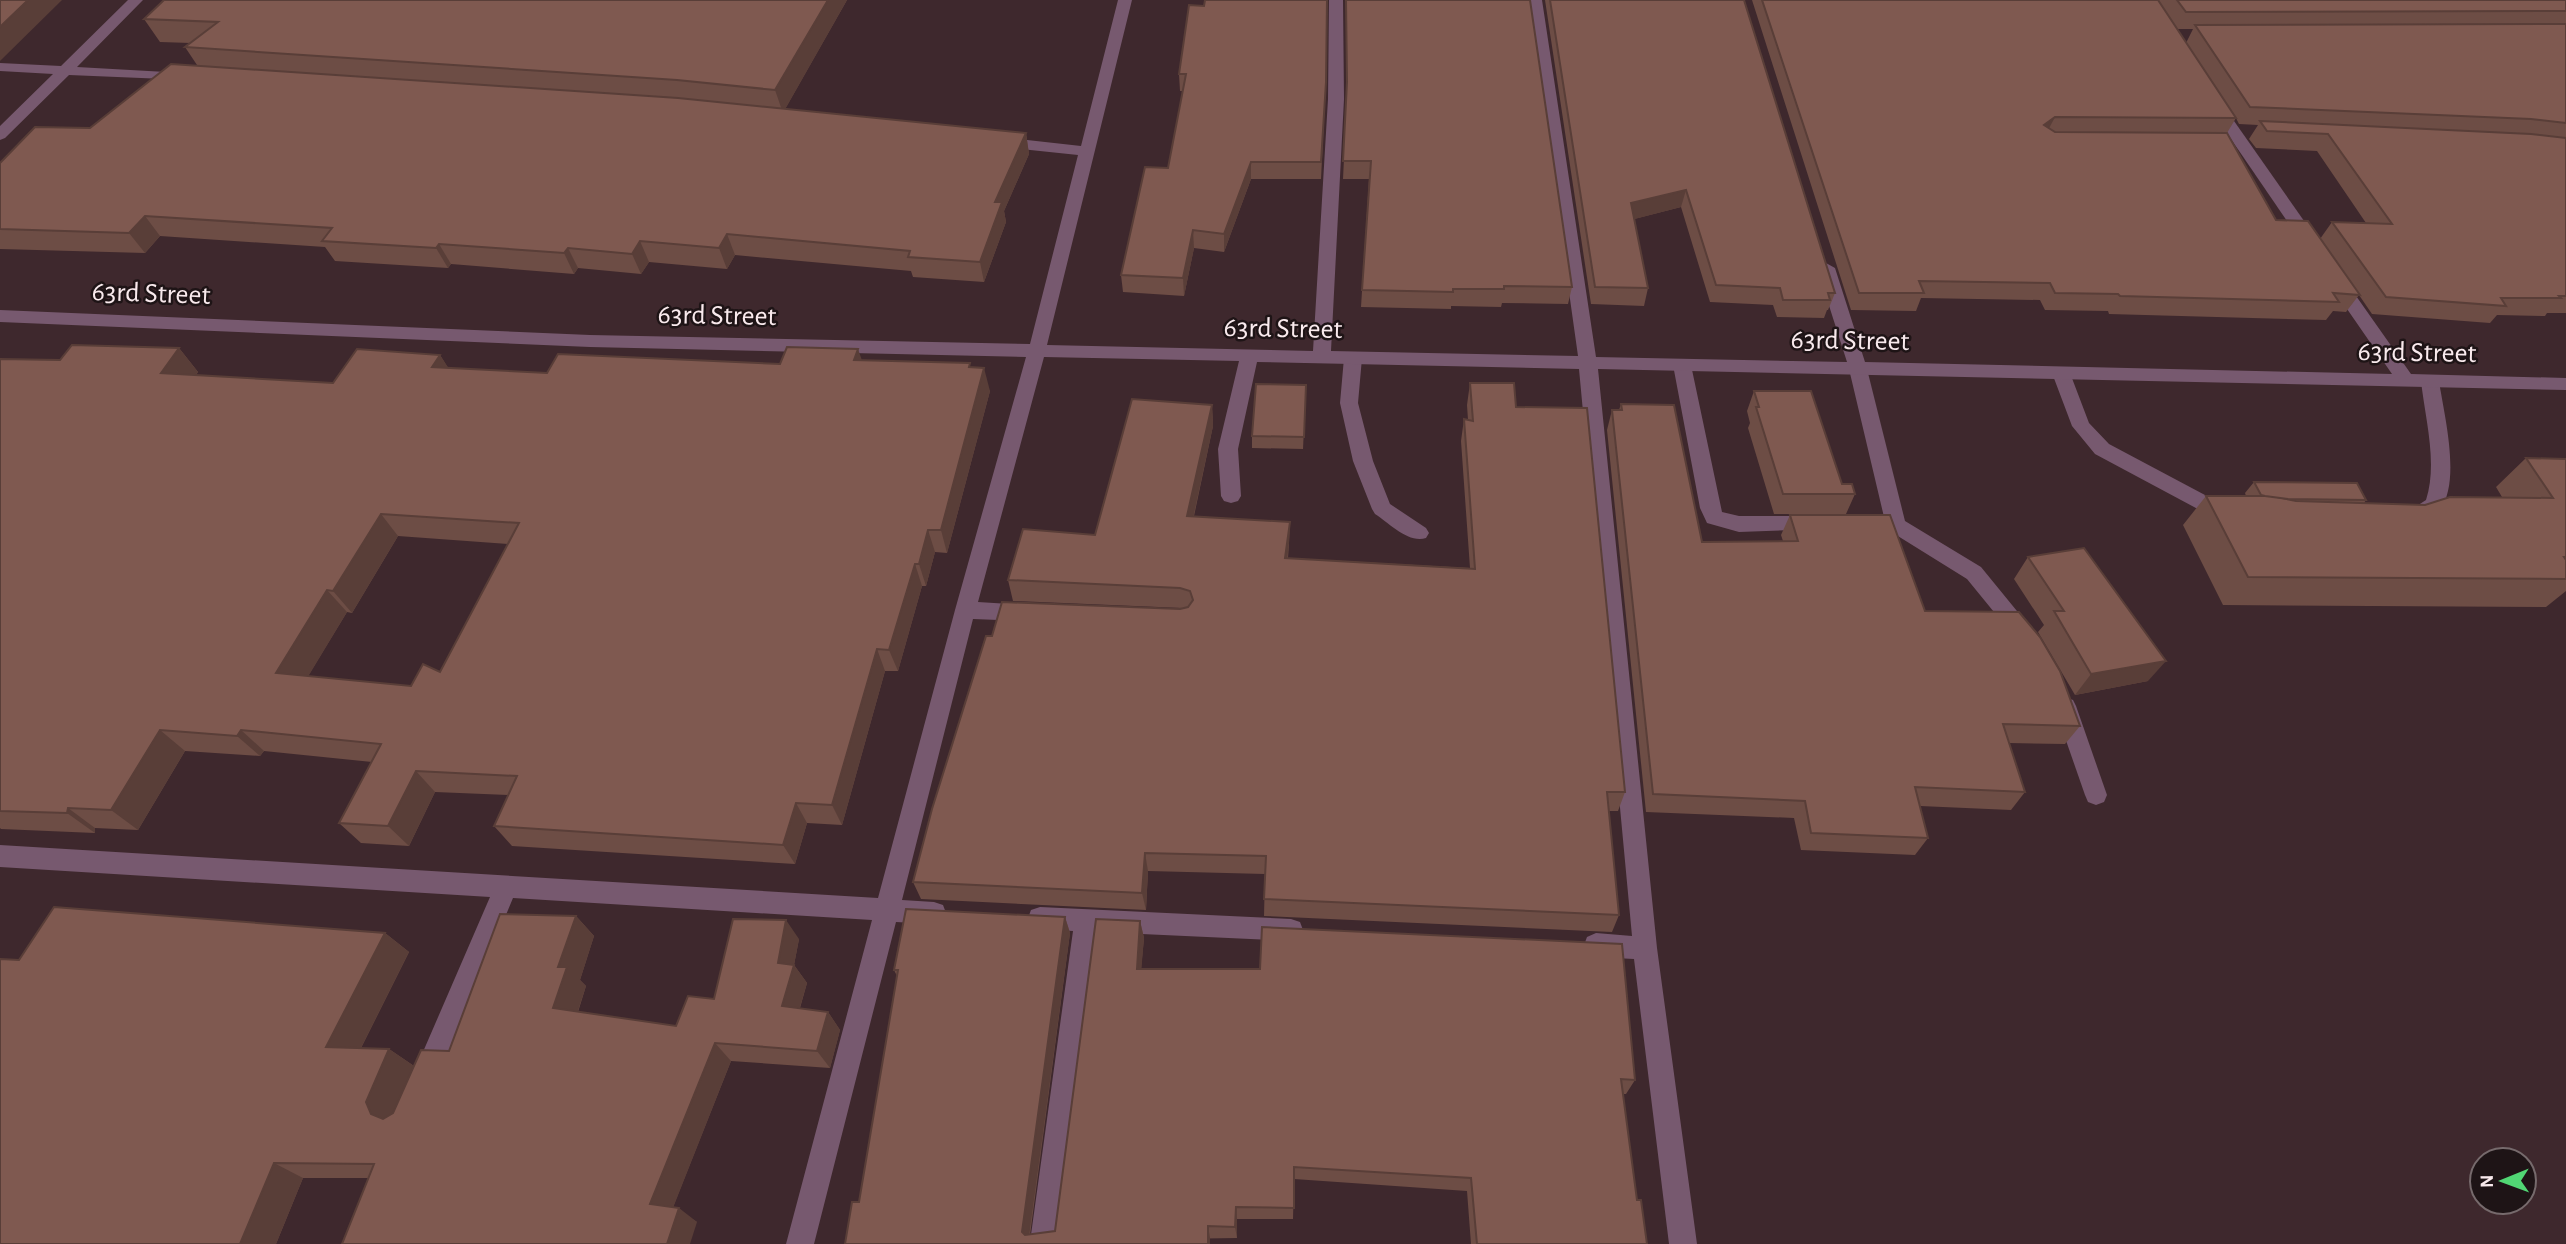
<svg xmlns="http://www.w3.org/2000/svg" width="2566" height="1244" font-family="'Alegreya Sans',sans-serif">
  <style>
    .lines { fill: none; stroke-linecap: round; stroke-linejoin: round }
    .lane { fill: #77596f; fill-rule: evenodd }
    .street { fill: #77596f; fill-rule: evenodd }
    .wall { fill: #6d4d45; fill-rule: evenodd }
    .shaded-wall { fill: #593e38 }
    .building { fill: #7f5950; stroke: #593e38; stroke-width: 2; fill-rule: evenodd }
    .labels { text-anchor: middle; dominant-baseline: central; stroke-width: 5; stroke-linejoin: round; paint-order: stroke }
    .street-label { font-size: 28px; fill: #f9eaed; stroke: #1e1416 }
  </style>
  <rect width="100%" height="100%" fill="#3e282d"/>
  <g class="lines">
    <g class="lane">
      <path d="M1353,352L1359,354L1362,358L1358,403L1373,461L1390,504L1426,528L1429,533L1426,538C1409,544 1389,523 1375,514L1372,509L1353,461L1340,403L1344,358L1347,354Z"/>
      <path d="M1682,359L1688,361L1691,365L1722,512L1739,516H1814L1821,519L1824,524L1821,529L1739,532L1707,523L1700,508L1673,365L1676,361Z"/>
      <path d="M1858,363L1864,365L1867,369L1905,521L1981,567L2030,627L2034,633L2030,639L2023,641L2016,639L1967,579L1893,533L1860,530L1857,525L1860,520L1884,517L1849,369L1852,365Z"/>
      <path d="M2061,367L2067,369L2070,373L2089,423L2109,444L2220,503L2235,507L2238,512L2235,517L2228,519L2209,515L2095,454L2072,426L2052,373L2055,369Z"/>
      <path d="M2430,375L2436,377L2439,381C2444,415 2463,487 2437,513C2431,520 2422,523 2413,525L2406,523L2403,518L2406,513L2426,500C2438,463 2425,418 2421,381L2424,377Z"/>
      <path d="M2065,697L2073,700L2076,706L2107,795L2104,802L2096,805L2088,802L2085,795L2054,706L2057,700Z"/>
    </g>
    <g class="street">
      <path d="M128,0H143L77,67L184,73L191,77L189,80L69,75L5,138L0,140V126L53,74L0,71V63L61,66Z"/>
      <path d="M1118,0H1132L1047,345L1313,351L1328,99L1329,0H1343L1344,99L1331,351L1578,356L1528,0H1542L1596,357L1847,362L1817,268L1826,263L1835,268L1865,362L2392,374L2327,280L2336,274L2342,276L2411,374L2566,378V390L1598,369L1657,948L1697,1244H1669L1634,959L1596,957L1587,953L1584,945L1587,937L1596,933L1632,936L1579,369L1257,362L1238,449L1241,496L1238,501L1231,503L1224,501L1221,496L1218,449L1239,361L1044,357L978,602L1025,605L1032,607L1035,613L1032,619L1025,621L973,619L902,900L934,902L943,905L946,913L943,921L934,924L896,922L814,1244H786L872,920L513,898L435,1084L426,1088L417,1084L413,1075L490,897L0,867V845L878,898L955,610L1026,357L590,347L0,322V310L590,335L1030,344L1078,155L1001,147L993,142L1001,137L1081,146Z"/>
      <path d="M2215,99L2220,101L2316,238L2318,242L2316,246H2304L2207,104Z"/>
      <path d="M1040,907L1291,919L1300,922L1303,930L1300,938L1291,941L1098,932L1057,1244L1030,1242L1073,931L1040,929L1031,926L1028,918L1031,910Z"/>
    </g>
  </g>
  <g class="wall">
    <path d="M164,0H847L785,109L1026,133L1029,154L1004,211L1006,222L984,282L913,277L911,271L735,255L727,269L649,262L641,274L578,268L574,274L451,264L448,268L335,261L325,247L160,236L145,253L0,249V163L90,128L197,65L185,47L191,43L160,42L144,19Z"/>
    <path d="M1346,0H1530L1572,287L1568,304L1502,303L1501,307L1451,306V309L1361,307L1369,179H1343L1347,96Z"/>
    <path d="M1545,0H1744L1835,293L1828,310H1827L1824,318L1777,317L1773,305L1710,302L1681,207L1634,219L1648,288L1644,306L1591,304Z"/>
    <path d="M1752,0H2566V313H2547L2545,316L2497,315L2490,323L2372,314L2359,295L2346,312L2333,311L2326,320L2109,314L2108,311L2045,310L2040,300L1921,298L1916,311L1851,310ZM2177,29H2193L2186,43ZM2236,118L2239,124L2258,125L2249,139L2256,148L2317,151L2366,223L2332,222L2320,239L2276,220L2227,133Z"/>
    <path d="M1204,6L1325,99L1321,179H1251L1224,252L1194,248L1184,296L1123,292L1121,275L1168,168L1183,91H1180L1179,74Z"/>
    <path d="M179,348L198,372L196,375L333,383L440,355L448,368L547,373L862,361L971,367L990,391L947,553L935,552L926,586H922L898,671H885L842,825L807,823L795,864L512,846L494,826L508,795L435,792L409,846L361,843L339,823L372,762L264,751L260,756L185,751L138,830L95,828V833L1,829L0,828V359L60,360ZM398,536L508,544L440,672L411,686L308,676L347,612L352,613Z"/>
    <path d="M1470,383L1516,407L1625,792L1618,811H1609L1619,915L1612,932L1264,916L1265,874L1148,871L1146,910L921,899L913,882L992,636L1182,608L1013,601L1008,580L1095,535L1212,405L1213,426L1194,516L1290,522L1289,543L1288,558L1470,568L1461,441L1464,419L1468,420L1467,405Z"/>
    <path d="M1306,385L1303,449L1252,448V436Z"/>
    <path d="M1754,391L1842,484L1855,494L1846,514H1774L1748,428L1750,423L1747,411Z"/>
    <path d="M1621,404L1702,542L1783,541L1781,535L1790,515L1925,611L2080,726L2065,744L2009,743L2025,792L2011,810L1920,806L1928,838L1915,855L1801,850L1794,818L1646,812L1607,430L1612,410H1619Z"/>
    <path d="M2526,458L2566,459V591L2546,607L2223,605L2183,525L2206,496H2246L2245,493L2254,482L2366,500L2364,503L2425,505L2502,497L2496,487Z"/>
    <path d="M2028,557L2148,681L2075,695L2038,632L2044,625L2014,579Z"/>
    <path d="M576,916L594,936L580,980L586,986L578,1012L676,1026L799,939L794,965L807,983L800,1008L828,1012L840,1030L830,1068L731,1061L673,1207L697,1222L368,1178H303L276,1244L19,960L385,933L409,952L361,1048L389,1049L414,1066L449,1051Z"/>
    <path d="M1065,917L1070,933L1030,1235L1055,1231L1140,921L1144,938L1141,969L1635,1080L1626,1094H1623L1637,1200L1647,1244H1471L1467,1191L1294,1179L1293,1219H1237V1238L845,1244L859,1202L897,976L894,970Z"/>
  </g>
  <g class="shaded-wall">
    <path d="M28,0H62L0,61V27Z"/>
    <path d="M828,0H847L783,113L775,90Z"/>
    <path d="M2055,117L2046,134L2044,125Z"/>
    <path d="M1026,133L1029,154L1004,211L1006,222L984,282L980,262L995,202Z"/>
    <path d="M1251,162V179L1224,252V234Z"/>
    <path d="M1686,190L1681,207L1627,221L1631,203Z"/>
    <path d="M145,216L160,236L145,253L129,233Z"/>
    <path d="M1193,230L1194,248L1184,296L1183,278Z"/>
    <path d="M727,234L735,255L727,269L719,248Z"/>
    <path d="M640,241L649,262L641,274L632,254Z"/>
    <path d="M439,244L451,264L448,268L436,248Z"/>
    <path d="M568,248L578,268L574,274L564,253Z"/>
    <path d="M179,348L198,372L181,396L161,373Z"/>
    <path d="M858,349L866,372L854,360Z"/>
    <path d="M440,355L455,378L432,367Z"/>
    <path d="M984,368L990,391L947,553L941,530Z"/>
    <path d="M1212,405L1213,426L1189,537L1187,516Z"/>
    <path d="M381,514L398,536L352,613L333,591Z"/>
    <path d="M1290,522L1289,543L1285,579V558Z"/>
    <path d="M928,530L935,552L926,586L919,564Z"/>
    <path d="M915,564L922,586L898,671L889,650Z"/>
    <path d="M327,590L347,612L297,695L276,673Z"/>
    <path d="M877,649L885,671L842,825L832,805Z"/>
    <path d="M2166,661L2148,681L2075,695L2091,674Z"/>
    <path d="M160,730L185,751L138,830L111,810Z"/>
    <path d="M241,730L264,751L260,756L237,736Z"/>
    <path d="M416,771L435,792L409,846L388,826Z"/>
    <path d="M796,803L807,823L795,864L783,845Z"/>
    <path d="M68,808L95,828V833L67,813Z"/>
    <path d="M1145,853L1148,871L1146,910L1142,893Z"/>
    <path d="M576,916L594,936L580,980L586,986L573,1026L553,1008L558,967Z"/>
    <path d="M1065,917L1070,933L1028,1244L1022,1232Z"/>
    <path d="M786,920L799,939L794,965L807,983L795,1024L782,1006L778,963Z"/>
    <path d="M1140,921L1144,938L1140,985L1137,969Z"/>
    <path d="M385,933L409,952L353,1064L326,1047Z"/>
    <path d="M828,1012L840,1030L830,1068L817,1051Z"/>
    <path d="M715,1043L731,1061L669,1218L650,1204Z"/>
    <path d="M389,1049L414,1066L397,1130L371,1114L366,1102Z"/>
    <path d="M274,1163L303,1178L276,1244H240Z"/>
    <path d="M1236,1207L1237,1219V1238L1235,1227Z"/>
    <path d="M679,1208L697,1222L690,1244H667Z"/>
    <path d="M1208,1226L1210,1238V1244H1208Z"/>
  </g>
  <g class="building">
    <path d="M0,0H28L0,27Z"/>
    <path d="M164,0H828L775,90L677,80L185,47L218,22L144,19Z"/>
    <path d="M1205,0H1327L1326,82L1321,162H1251L1224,234L1193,230L1183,278L1121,275L1145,167L1168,168L1186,74H1179L1189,5L1204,6Z"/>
    <path d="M1346,0H1530L1572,287L1504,286V289H1453V292L1362,290L1371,161H1343L1347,82Z"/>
    <path d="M1550,0H1744L1835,293H1828L1830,300H1783L1780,288L1716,285L1686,190L1631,203L1648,288L1595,287Z"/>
    <path d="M1762,0H2158L2236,118L2055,117L2044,125L2055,132L2227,133L2276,220L2308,221L2360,295L2333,293L2339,302L2120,296L2118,294L2055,293L2050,283L1919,281L1924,293H1859Z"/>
    <path d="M2177,0H2566V11L2186,12Z"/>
    <path d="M2566,24V123L2531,119L2250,107L2195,25Z"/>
    <path d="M171,64L678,98L1026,133L995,202H1002L980,262L908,257L910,251L727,234L719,248L640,241L632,254L568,248L564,253L439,244L436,248L322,241L332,228L145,216L129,233L0,229V163L35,127L90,128Z"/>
    <path d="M2260,121L2531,134L2566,138V296H2559L2561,298H2501L2506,306L2386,297L2332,222L2392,224L2328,134L2267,131Z"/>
    <path d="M72,345L179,348L161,373L333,383L357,349L440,355L432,367L547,373L558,354L780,364L787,347L858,349L854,360L970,363L969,367L984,368L941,530H928L919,564H915L889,650L877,649L832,805L796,803L783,845L494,826L517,776L416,771L388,826L339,823L381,744L241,730L237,736L160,730L111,810L68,808L67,813L0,811V359L60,360ZM381,514L519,523L440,672L423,664L411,686L276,673L327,590L333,591Z"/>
    <path d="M1470,383H1514L1516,407L1587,408L1625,792H1607L1619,915L1264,899L1266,856L1145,853L1142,893L913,882L932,809L986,636H992L1002,602L1180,609L1188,607L1193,600L1190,591L1180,588L1008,580L1023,529L1095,535L1132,399L1212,405L1187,516L1290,522L1285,558L1475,569L1464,419L1473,421Z"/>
    <path d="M1256,384L1306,385L1304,437L1252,436Z"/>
    <path d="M1754,391H1811L1842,484H1852L1855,494H1783L1756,407H1759Z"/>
    <path d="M1621,404L1674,405L1702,542L1798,541L1790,515H1890L1925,611L2019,612L2040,637L2060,671L2080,726L2003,724L2025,792L1915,787L1928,838L1811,833L1805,801L1653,794L1612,410H1622Z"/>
    <path d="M2526,458L2566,459V557H2564L2566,560V579L2248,577L2206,496H2272L2296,501L2425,505L2450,497L2553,498Z"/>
    <path d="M2254,482L2357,483L2366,500L2288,499L2265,496L2261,495Z"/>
    <path d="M2084,548L2166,661L2091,674L2054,611H2064L2028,557Z"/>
    <path d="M54,907L385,933L326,1047L389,1049L366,1102L371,1114L383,1119L393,1113L421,1050L449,1051L500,914L576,916L558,967H567L553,1008L676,1026L688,996L714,999L733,919L786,920L778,963L794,965L782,1006L828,1012L817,1051L715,1043L650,1204L679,1208L667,1244H342L374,1164L274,1163L240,1244H0V959L19,960Z"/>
    <path d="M906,909L1065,917L1022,1232L1025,1235L1055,1231L1096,919L1140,921L1137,969H1260L1262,927L1622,944L1635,1080L1621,1079L1637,1200H1641L1647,1244H1477L1471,1178L1294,1167V1208L1236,1207L1235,1227L1208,1226V1244H845L852,1202H859L898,970H894Z"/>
  </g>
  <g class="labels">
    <g class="street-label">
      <text transform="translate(151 294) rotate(2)">63rd Street</text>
      <text transform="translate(717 316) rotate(1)">63rd Street</text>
      <text transform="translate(1283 329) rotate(1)">63rd Street</text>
      <text transform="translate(1850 341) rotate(1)">63rd Street</text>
      <text transform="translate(2417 353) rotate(1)">63rd Street</text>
    </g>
  </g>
  <g transform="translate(2503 1181) rotate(269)"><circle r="33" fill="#1e1416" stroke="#766a6c" stroke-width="2"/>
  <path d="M0-5L12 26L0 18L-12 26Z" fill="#51d674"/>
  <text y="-10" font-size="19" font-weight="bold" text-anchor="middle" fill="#f9eaed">N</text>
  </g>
</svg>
